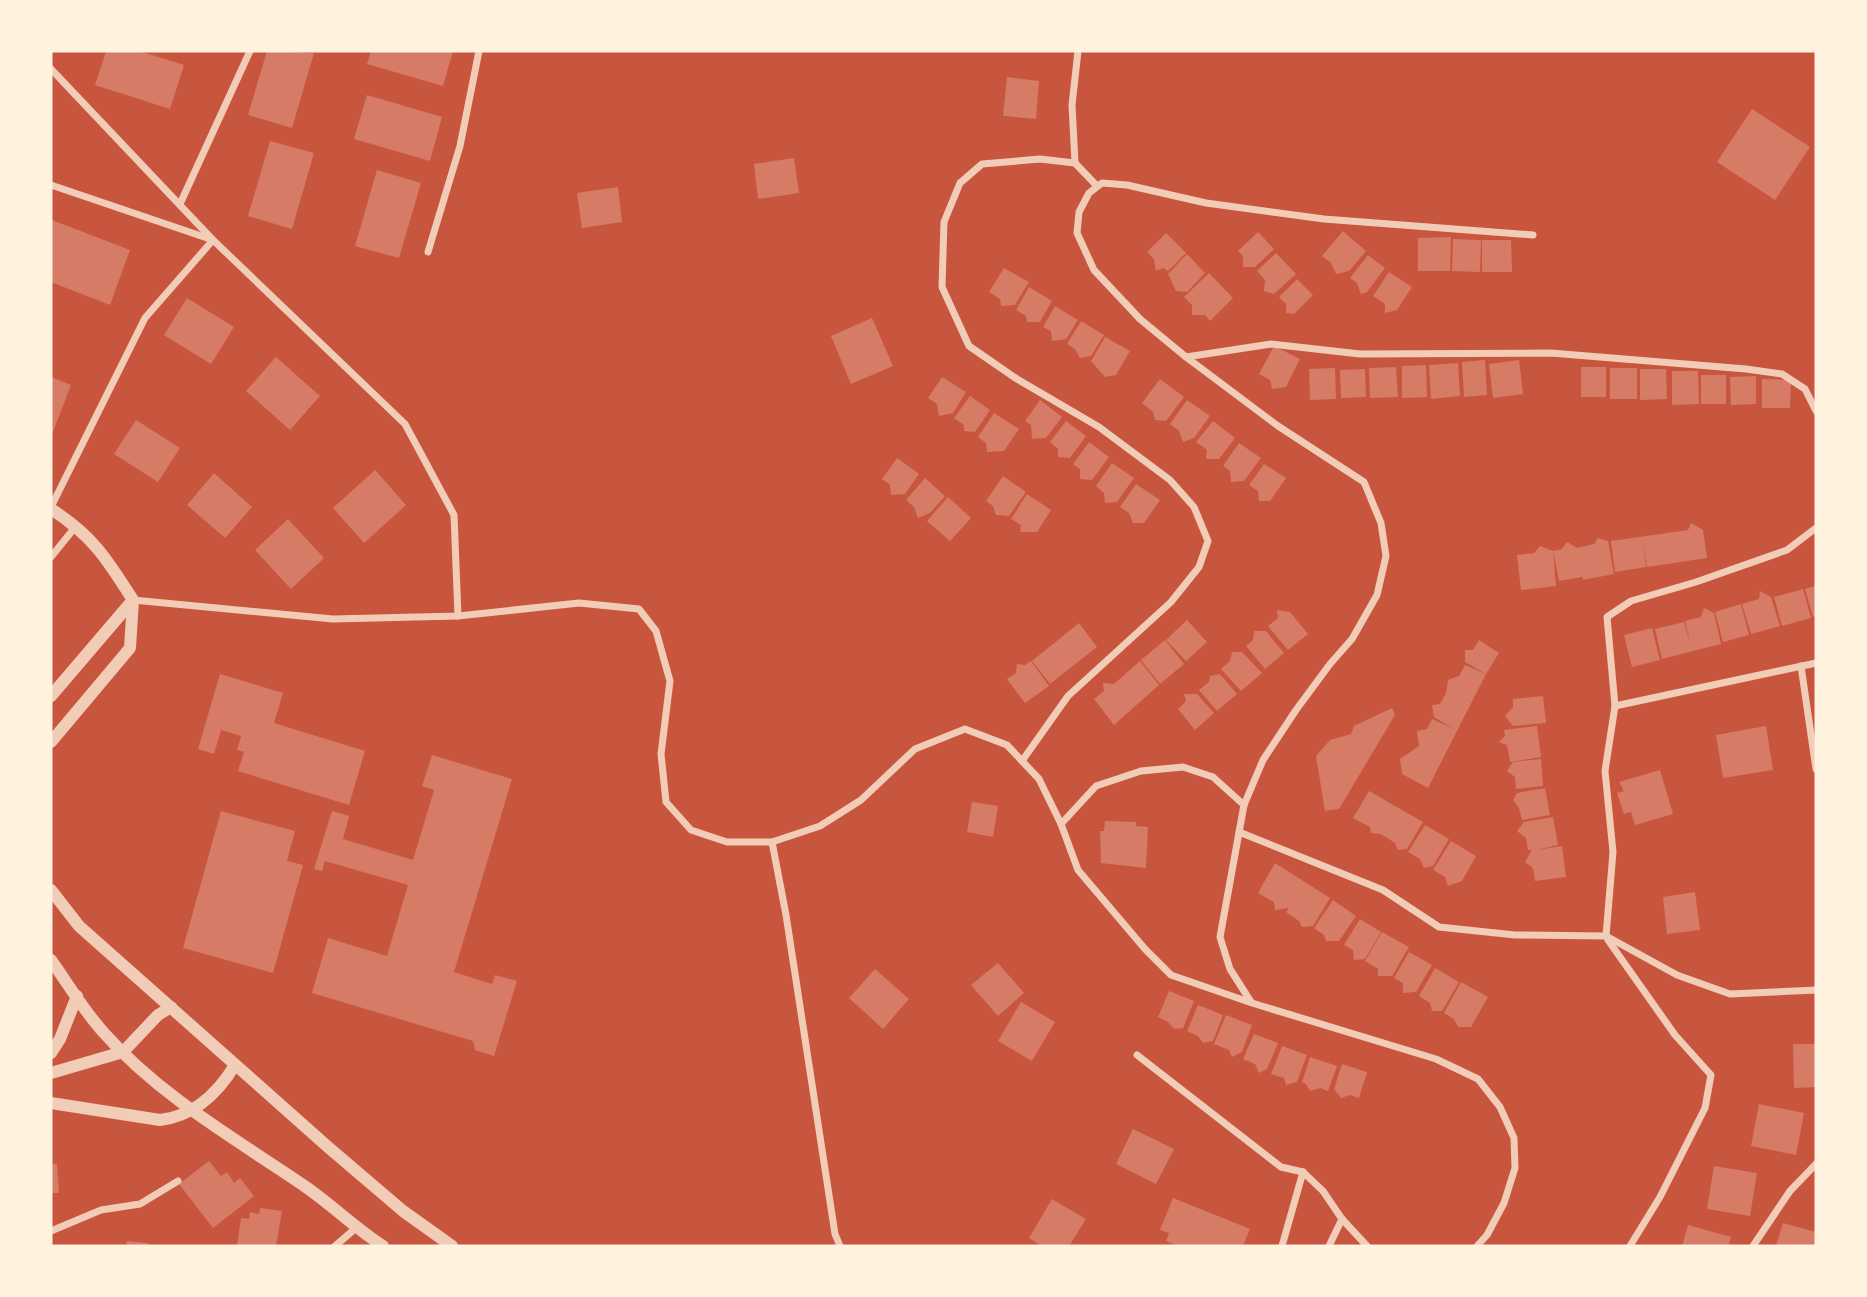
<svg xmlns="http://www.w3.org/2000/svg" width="1867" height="1297" font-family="Quicksand,sans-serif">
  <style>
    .building { fill: #d67c66 }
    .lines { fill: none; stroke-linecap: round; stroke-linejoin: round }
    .minor { stroke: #f1ccb7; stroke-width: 7 }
    .tertiary { stroke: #f1ccb7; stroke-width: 12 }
  </style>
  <rect width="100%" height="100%" fill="#c8553d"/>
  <g class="building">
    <path d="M106,51H139L184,65L170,109L95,85Z"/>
    <path d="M267,51L314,53L292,128L248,115Z"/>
    <path d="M371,51H453L443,86L367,64Z"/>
    <path d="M1007,77L1039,81L1036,119L1003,116Z"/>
    <path d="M367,95L442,117L430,161L354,139Z"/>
    <path d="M1752,109L1810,147L1775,200L1717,162Z"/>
    <path d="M270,141L314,153L292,229L248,216Z"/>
    <path d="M794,158L799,193L758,199L754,164Z"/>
    <path d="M377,170L421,183L399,258L355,246Z"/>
    <path d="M618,187L622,222L582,228L577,193Z"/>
    <path d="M52,220L130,250L110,305L51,282Z"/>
    <path d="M1343,231L1366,251L1349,271L1336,274L1331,263L1322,256Z"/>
    <path d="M1258,232L1274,249L1255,267H1243V256L1238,251Z"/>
    <path d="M1166,233L1186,253L1168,271L1163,268L1156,271L1154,259L1147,252Z"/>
    <path d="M1451,237L1450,271H1418V238Z"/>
    <path d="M1453,239L1481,240L1480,272L1452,271Z"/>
    <path d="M1482,240H1511L1512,272H1482Z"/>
    <path d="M1276,253L1296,274L1274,294L1264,291L1265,280L1257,271Z"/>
    <path d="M1187,254L1205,273L1187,292L1176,291L1168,274Z"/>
    <path d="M1368,255L1385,268L1367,292L1361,294L1357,283L1350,278Z"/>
    <path d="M1004,268L1029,282L1015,305L1001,306L1000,299L989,292Z"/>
    <path d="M1389,272L1412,287L1397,310L1385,313V304L1373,296Z"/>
    <path d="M1209,273L1233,298L1210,321L1205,315H1192V305L1184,297Z"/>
    <path d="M1297,279L1313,295L1294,314L1286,313V304L1279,297Z"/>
    <path d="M1029,287L1052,301L1040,322H1027L1026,316L1016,310Z"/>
    <path d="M187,298L234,327L211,364L164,335Z"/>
    <path d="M1055,306L1078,320L1066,339L1052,341L1051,331L1043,327Z"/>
    <path d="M872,318L893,366L851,384L831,336Z"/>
    <path d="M1081,321L1104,335L1091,356L1080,358L1075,349L1067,344Z"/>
    <path d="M1105,337L1130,351L1116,375L1105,377L1091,361Z"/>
    <path d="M1274,346L1300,359L1286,387L1272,389L1270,380L1259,374Z"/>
    <path d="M276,357L320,396L290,430L246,391Z"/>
    <path d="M1485,360L1487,395L1464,397L1462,362Z"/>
    <path d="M1519,360L1523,394L1493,398L1489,364Z"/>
    <path d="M1458,363L1460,396L1431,399L1429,365Z"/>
    <path d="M1426,365L1427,397L1402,398V366Z"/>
    <path d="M1396,367L1398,397L1370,398L1369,368Z"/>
    <rect x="1581" y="367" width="25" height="30"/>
    <path d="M1335,368L1336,399L1310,400L1309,369Z"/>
    <rect x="1610" y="368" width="27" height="31"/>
    <path d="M1365,369L1366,397L1341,398L1340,370Z"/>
    <path d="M1640,369H1666L1667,399L1640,400Z"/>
    <path d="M1672,371H1698L1699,404L1672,405Z"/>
    <rect x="1701" y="375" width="25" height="29"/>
    <path d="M1756,376V404L1731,405L1730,377Z"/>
    <path d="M51,377L71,385L51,437Z"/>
    <path d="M942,377L966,392L953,413L939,416L937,404L928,398Z"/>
    <path d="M1160,379L1184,397L1166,421L1155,420L1153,412L1142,403Z"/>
    <path d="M1762,379L1791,380L1790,408H1762Z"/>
    <path d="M970,396L990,410L975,432L964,431V425L954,418Z"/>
    <path d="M1040,400L1062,417L1046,438L1032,439L1031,425L1025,421Z"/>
    <path d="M1187,400L1210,416L1194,438L1183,442L1179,431L1170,424Z"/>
    <path d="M994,413L1019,429L1004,451L987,452L986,443L978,437Z"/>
    <path d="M136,420L180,448L158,482L114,454Z"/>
    <path d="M1066,421L1086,436L1070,458L1058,457V449L1050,442Z"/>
    <path d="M1213,421L1235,438L1219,459H1206L1207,450L1196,442Z"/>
    <path d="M1089,442L1109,457L1092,480L1080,479V469L1073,464Z"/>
    <path d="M1239,443L1261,458L1244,481L1231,482L1230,471L1223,466Z"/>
    <path d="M897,458L919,474L905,494L891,495L890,485L882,479Z"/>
    <path d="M1112,463L1134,478L1117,502L1105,503L1104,493L1096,486Z"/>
    <path d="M1264,464L1286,478L1270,501H1259L1258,491L1249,485Z"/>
    <path d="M375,470L406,505L364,543L333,508Z"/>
    <path d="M214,473L252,507L225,538L187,505Z"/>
    <path d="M1003,476L1026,492L1009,516L996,515L993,506L986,501Z"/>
    <path d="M925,478L945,496L930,513L918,518L914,507L906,500Z"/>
    <path d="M1136,484L1160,500L1144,523H1133L1129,513L1120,507Z"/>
    <path d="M1027,494L1051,510L1037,532H1020L1021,525L1011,519Z"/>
    <path d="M948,497L971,518L950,541L927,521Z"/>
    <path d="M288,519L324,558L291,589L255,550Z"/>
    <path d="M1691,523L1703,530L1707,558L1647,567L1642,540L1646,567L1615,572L1611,541L1688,530Z"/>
    <path d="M1598,538L1608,541L1614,574L1583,580V577L1559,581L1553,551L1562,549L1567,542L1577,548L1594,544Z"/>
    <path d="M1540,546L1553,551L1556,586L1521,590L1517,555L1534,553Z"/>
    <path d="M1816,586V616L1813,617L1805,589Z"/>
    <path d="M1803,589L1811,618L1782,626L1774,597Z"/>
    <path d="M1760,591L1771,597L1780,626L1751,634L1742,604L1759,599Z"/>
    <path d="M1741,604L1749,635L1723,642L1715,612Z"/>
    <path d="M1704,608L1714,613L1721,644L1662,659L1655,629L1684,622L1691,646L1685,621L1701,617Z"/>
    <path d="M1277,610L1290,612L1308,634L1288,650L1268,626L1278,618Z"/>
    <path d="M1187,620L1207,642L1186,661L1166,640Z"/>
    <path d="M1079,623L1097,647L1050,684L1032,661Z"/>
    <path d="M1652,628L1660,660L1632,667L1624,635Z"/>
    <path d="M1254,631H1266L1284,653L1265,669L1246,646L1253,640Z"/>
    <path d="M1165,640L1184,664L1160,684L1141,660Z"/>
    <path d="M1479,640L1499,653L1486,674L1465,662V650H1473Z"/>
    <path d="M1232,652H1242L1262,673L1241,691L1221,669L1230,661Z"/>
    <path d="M1031,661L1049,686L1025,703L1007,679L1016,673L1017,664L1025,665Z"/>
    <path d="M1140,661L1159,685L1114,725L1094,699L1104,691L1103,683L1114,684Z"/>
    <path d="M1465,665L1486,674L1428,788L1402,774L1400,759L1419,746L1417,731L1427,729L1432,719L1454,729L1434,717L1432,705L1440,704L1446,693L1448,680L1459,676Z"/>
    <path d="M220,674L283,693L274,723L365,751L349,805L238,771L244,752L237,750L241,736L221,730L214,754L198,749Z"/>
    <path d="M1220,674L1237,694L1217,711L1199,690L1209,682L1210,676Z"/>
    <path d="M1184,694H1197L1214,713L1195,730L1178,709L1186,701Z"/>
    <path d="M1543,696L1546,723L1513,726L1505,716L1513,707V699Z"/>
    <path d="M1392,708L1395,715L1339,809L1325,811L1316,756L1330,740L1351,734L1354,726Z"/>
    <path d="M1537,726L1541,757L1510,762L1507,745L1499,742L1505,736L1504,730Z"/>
    <path d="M1766,726L1773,770L1723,778L1716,735Z"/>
    <path d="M432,755L512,779L454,972L492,984L495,975L517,981L494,1056L475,1050L473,1041L312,993L328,938L387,956L408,885L325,861L322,871L314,869L332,811L349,816L343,839L413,860L434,790L422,786Z"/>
    <path d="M1541,759L1543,786L1516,789L1515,777L1507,771L1513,762Z"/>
    <path d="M1660,770L1673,814L1635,825L1631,812L1624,814L1617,793L1624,791L1619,782Z"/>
    <path d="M1545,788L1550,815L1522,820L1519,808L1513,800L1517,793Z"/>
    <path d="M1369,791L1423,822L1407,849L1398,850L1395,843L1381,834L1371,833L1370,827L1353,818Z"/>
    <path d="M972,802L998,806L993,837L967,832Z"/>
    <path d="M221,811L295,831L287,861L303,865L273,973L183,948Z"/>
    <path d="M1553,817L1558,845L1536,850L1562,846L1566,877L1535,881L1533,868L1525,862L1532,850H1528L1526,838L1517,831L1524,822Z"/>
    <path d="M1105,821L1136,822V826L1148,827L1146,868L1101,863L1100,831H1104Z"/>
    <path d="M1425,825L1449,839L1433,866L1424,868L1420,859L1408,852Z"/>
    <path d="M1451,841L1476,856L1462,881L1448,886L1445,877L1433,870Z"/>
    <path d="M1275,863L1330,898L1313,926L1302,927L1299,921L1286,912L1289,908L1275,910L1274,902L1258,893Z"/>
    <path d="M1695,892L1700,930L1667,934L1663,897Z"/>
    <path d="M1333,900L1356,916L1339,941H1326L1324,935L1314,928Z"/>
    <path d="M1360,919L1381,932L1365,959L1354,960L1353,950L1344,945Z"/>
    <path d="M1382,932L1409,947L1392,976H1378V969L1365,961Z"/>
    <path d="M1409,952L1432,965L1416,992L1403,993V983L1394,978Z"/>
    <path d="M998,963L1024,993L998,1016L971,985Z"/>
    <path d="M1435,968L1459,982L1442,1011H1432L1430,1003L1419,996Z"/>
    <path d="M875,969L909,999L883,1029L849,998Z"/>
    <path d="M1461,982L1488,997L1471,1027H1458L1454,1019L1444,1013Z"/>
    <path d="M1169,991L1194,1001L1183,1028L1174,1029L1168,1022L1158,1017Z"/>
    <path d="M1021,1002L1055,1022L1032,1061L998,1041Z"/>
    <path d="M1198,1005L1223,1015L1213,1041L1203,1043L1198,1036L1187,1031Z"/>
    <path d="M1226,1015L1252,1025L1242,1052L1232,1057L1229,1050L1214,1044Z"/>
    <path d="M1254,1034L1278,1043L1267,1069L1259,1073L1255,1064L1243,1059Z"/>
    <path d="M1793,1044H1816V1087L1794,1088Z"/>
    <path d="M1282,1046L1307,1055L1297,1082L1286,1085L1284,1078L1271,1074Z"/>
    <path d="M1310,1057L1337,1066L1328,1091L1320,1088L1310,1091L1306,1084L1302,1082Z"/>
    <path d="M1342,1064L1367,1072L1359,1098L1350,1095L1341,1098L1334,1089Z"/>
    <path d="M1759,1104L1804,1113L1796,1155L1751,1146Z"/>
    <path d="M1133,1129L1174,1149L1156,1184L1116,1164Z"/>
    <path d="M209,1161L221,1176L227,1172L234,1183L240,1178L254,1196L213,1228L179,1184Z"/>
    <path d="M51,1164H57L59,1193H51Z"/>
    <path d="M1714,1166L1757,1173L1750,1216L1707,1209Z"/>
    <path d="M1173,1198L1250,1229L1243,1246H1178L1166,1241L1169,1233L1160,1230Z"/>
    <path d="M1052,1199L1086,1219L1069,1246H1042L1029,1238Z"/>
    <path d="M260,1208L282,1211L276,1246H237L241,1218L249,1219L250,1212L259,1214Z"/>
    <path d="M1783,1223L1816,1232V1246H1776Z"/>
    <path d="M1688,1225L1731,1237L1728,1246H1682Z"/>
    <path d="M127,1241L148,1243V1246H126Z"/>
  </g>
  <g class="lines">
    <g class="minor">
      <path d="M51,69L213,240L405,424L454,515L458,616"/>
      <path d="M1075,163L1072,105L1078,51"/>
      <path d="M51,185L213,240L145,318L51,507"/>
      <path d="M180,204L250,51"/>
      <path d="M428,252L460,146L479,51"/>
      <path d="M1186,357L1271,344L1360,354L1551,353L1746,369L1782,374L1805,389L1816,411"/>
      <path d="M51,557L76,526"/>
      <path d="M133,600L333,619L458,616L579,603L639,609L656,631L670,681L661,754L666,802L691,830L727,842H772L820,826L861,800L915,749L965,729L1007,745L1039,779L1061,824L1078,870L1145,949L1171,975L1252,1003L1436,1059L1478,1079L1500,1107L1514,1138L1515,1168L1504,1203L1487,1235L1477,1246"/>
      <path d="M1801,666L1816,769"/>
      <path d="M1615,706L1607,617L1631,601L1696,582L1787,550L1816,528"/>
      <path d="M1022,761L1068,696L1171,602L1199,567L1208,541L1194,507L1170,480L1099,427L1017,379L969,346L942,287L944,222L960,183L982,164L1040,159L1075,163L1097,186"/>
      <path d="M1061,824L1096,786L1141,771L1183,767L1213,777L1244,805"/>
      <path d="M1239,832L1383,890L1439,927L1515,935L1606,936L1677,975L1730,994L1816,990"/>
      <path d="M772,842L786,915L835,1234L840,1246"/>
      <path d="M1606,936L1613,852L1605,771L1615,706L1816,663"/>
      <path d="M1608,940L1675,1035L1711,1075L1705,1108L1660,1197L1630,1246"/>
      <path d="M1251,1002L1230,969L1220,937L1244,805L1263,760L1296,710L1330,664L1352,639L1377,595L1386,556L1381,523L1364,482L1278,426L1186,357L1140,319L1094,270L1077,233L1079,212L1089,193L1102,183L1127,185L1206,203L1324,219L1533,235"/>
      <path d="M1137,1055L1281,1167L1303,1172"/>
      <path d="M1303,1172L1323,1191L1342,1219L1367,1246"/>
      <path d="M51,1231L101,1210L140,1204L178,1181"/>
      <path d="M335,1246L356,1228"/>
      <path d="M1282,1246L1303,1172"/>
      <path d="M1329,1246L1342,1219"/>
      <path d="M1753,1246L1790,1191L1816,1164"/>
    </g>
    <g class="tertiary">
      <path d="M51,509C93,536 107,559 133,600"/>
      <path d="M51,696L133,600"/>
      <path d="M51,742L130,648L133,600"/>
      <path d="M51,890L79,926L328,1147L403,1211L452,1246"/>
      <path d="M51,960C68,984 84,1011 104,1033C160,1096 234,1138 303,1185C331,1204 355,1228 383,1246"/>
      <path d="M51,1053L60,1039L77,996"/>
      <path d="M51,1073L123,1052L158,1015L171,1007"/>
      <path d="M51,1103L160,1120C195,1116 218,1093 235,1065"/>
    </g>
  </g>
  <rect width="1867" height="1297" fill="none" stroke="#fff3e0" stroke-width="105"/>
</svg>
